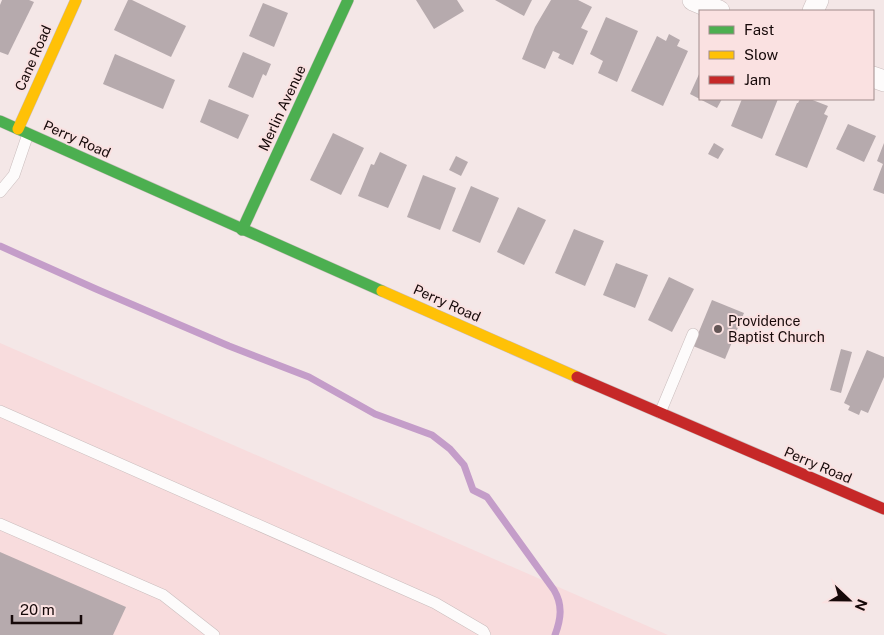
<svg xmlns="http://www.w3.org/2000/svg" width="884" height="635" font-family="'Public Sans',sans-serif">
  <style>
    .built { fill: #f8dcdd }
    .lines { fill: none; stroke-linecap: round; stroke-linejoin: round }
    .stream { stroke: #c49dc9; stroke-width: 7 }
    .building { fill: #b6aaad }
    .lane-casing { stroke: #cabdbd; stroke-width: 12 }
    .street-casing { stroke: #cabdbd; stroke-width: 22 }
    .fast-casing { stroke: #cabdbd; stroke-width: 12 }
    .slow-casing { stroke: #cabdbd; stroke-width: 12 }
    .jam-casing { stroke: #cabdbd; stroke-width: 12 }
    .lane { stroke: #fdfbfb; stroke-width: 11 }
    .street { stroke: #fdfbfb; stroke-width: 21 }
    .fast { stroke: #4caf50; stroke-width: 11 }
    .slow { stroke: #ffc107; stroke-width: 11 }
    .jam { stroke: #c62828; stroke-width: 11 }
    .poi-dot { fill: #645757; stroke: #fae1e1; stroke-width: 2 }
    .labels { text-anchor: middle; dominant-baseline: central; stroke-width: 4; stroke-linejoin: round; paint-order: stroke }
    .street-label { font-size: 14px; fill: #160909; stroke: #fae1e1 }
    .poi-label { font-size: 14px; fill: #160909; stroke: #fae1e1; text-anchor: start }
  </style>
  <rect width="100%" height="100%" fill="#f4e7e7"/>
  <path class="built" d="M0,343L668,635H0Z"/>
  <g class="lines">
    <path class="stream" d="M0,246L96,289L229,346L309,377L375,414L432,435L450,449L464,465L473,490L487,497L554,590C563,605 561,619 555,635"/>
  </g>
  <g class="building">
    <path d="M2,0H29L34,2L8,55L0,52V5Z"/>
    <path d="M128,0H132L186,26L171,57L114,30Z"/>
    <path d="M416,0H457L464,11L434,29Z"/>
    <path d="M495,0H532L524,16Z"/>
    <path d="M551,0H578L592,7L581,28L588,31L573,65L558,58L560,54L553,51L545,69L522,59L535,27Z"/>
    <path d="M263,3L288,13L274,47L249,36Z"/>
    <path d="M606,17L638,31L617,82L598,73L603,61L590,54Z"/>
    <path d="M669,34L680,40L677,46L688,51L663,106L631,91L657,36L666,41Z"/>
    <path d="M243,52L271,64L266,76L263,74L253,98L228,87Z"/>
    <path d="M115,54L175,80L163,109L103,84Z"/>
    <path d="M700,72V99H722L717,108L690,94Z"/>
    <path d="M209,99L249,115L238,139L200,122Z"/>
    <path d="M742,99H778L762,139L731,126Z"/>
    <path d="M800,99H810L828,106L824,114L828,116L807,168L775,155L797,103H798Z"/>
    <path d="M848,124L876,136L864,162L836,149Z"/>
    <path d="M333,133L364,148L341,195L310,180Z"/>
    <path d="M714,143L724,149L718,159L708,154Z"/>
    <path d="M884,143V194L873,190L883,164L877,161Z"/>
    <path d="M380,152L407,165L388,208L358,196L371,164L374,165Z"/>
    <path d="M456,156L468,162L461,176L449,170Z"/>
    <path d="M423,175L456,188L440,230L407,217Z"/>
    <path d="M471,186L499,198L480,243L452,231Z"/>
    <path d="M518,207L546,220L524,265L497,252Z"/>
    <path d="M574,229L604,241L585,286L555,273Z"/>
    <path d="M616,263L648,275L635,308L603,295Z"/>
    <path d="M669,277L694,289L672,332L648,320Z"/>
    <path d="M712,300L744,313L725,359L693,346Z"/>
    <path d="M841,349L852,352L841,393L830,390Z"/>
    <path d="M867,350L884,357V377L868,413L861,410L859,415L848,410L850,406L844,403Z"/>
    <path d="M0,552L126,607L113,635H0Z"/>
  </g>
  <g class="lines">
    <defs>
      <g id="lane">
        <path d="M0,192L14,175L28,134"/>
        <path d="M0,411L435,603L483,631L485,635"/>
        <path d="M660,413L693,334"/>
        <path d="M0,524L163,595L214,635"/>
      </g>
      <g id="street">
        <path d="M693,0L719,11"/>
        <path d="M813,11L818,0"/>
        <path d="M873,77L884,81"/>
      </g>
      <g id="fast">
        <path d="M0,121L382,291"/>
        <path d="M242,230L348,0"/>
      </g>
      <g id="slow">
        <path d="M18,129L76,0"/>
        <path d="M382,291L577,377"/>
      </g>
      <path id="jam" d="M577,377L884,509"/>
    </defs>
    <use href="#lane" class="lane-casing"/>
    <use href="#street" class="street-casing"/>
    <use href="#fast" class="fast-casing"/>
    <use href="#slow" class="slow-casing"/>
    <use href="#jam" class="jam-casing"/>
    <use href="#lane" class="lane"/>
    <use href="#street" class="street"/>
    <use href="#fast" class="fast"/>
    <use href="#slow" class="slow"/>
    <use href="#jam" class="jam"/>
  </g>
  <circle class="poi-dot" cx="718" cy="329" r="5"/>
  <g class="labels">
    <g class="street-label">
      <text transform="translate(33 58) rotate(-66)">Cane Road</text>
      <text transform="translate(282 108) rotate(-65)">Merlin Avenue</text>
      <text transform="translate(77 139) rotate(24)">Perry Road</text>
      <text transform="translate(447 303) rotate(24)">Perry Road</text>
      <text transform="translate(818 465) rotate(23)">Perry Road</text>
    </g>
    <g class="poi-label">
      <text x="728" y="321">Providence<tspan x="728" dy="16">Baptist Church</tspan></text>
    </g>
  </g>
  <rect x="699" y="10" width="175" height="90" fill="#fae1e1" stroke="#9f8b8b"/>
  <rect x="709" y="26" width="25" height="8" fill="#4caf50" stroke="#9f8b8b"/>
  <text x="744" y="35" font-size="15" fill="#160909">Fast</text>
  <rect x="709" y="51" width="25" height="8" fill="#ffc107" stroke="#9f8b8b"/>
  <text x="744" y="60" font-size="15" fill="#160909">Slow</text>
  <rect x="709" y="76" width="25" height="8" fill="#c62828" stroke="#9f8b8b"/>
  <text x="744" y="85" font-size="15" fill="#160909">Jam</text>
  <g transform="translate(849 600) rotate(112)" stroke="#fae1e1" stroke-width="4" paint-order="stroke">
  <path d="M0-4L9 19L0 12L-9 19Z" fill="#160909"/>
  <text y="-8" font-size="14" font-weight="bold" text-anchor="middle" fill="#160909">N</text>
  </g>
  <path d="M12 615v8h69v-8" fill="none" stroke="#160909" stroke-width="2.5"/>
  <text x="20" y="615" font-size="15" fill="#160909" stroke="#fae1e1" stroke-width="4" paint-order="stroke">20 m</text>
</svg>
